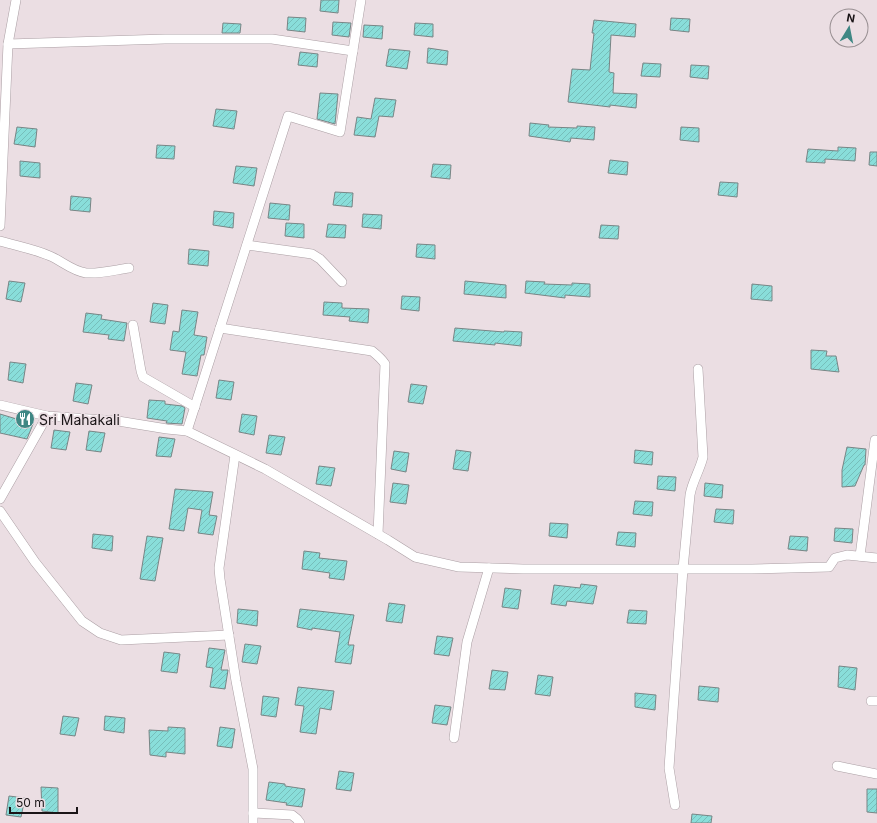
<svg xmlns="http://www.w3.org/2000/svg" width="877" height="823" font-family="Inter,sans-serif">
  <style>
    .building { fill: url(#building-hatch); stroke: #788585 }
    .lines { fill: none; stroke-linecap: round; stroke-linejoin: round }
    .minor-casing { stroke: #ab9fa4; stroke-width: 10 }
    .minor { stroke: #fff; stroke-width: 9 }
    .labels { text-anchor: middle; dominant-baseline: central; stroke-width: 3.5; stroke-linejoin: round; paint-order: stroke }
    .poi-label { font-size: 14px; fill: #1a1517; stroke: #ebdee3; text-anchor: start }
  </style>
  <defs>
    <pattern id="building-hatch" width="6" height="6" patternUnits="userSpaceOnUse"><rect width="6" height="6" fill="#89deda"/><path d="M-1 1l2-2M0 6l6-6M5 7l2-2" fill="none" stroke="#76beba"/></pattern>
  </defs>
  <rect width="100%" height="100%" fill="#ebdee3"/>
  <g class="building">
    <path d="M321,0H339L338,13L320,11Z"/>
    <path d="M288,17L306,18L305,32L287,30Z"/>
    <path d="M671,18L690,19L689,32L670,30Z"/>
    <path d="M594,20L636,24L635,37L611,35L609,72L614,73L613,93L637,94L636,108L610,105V107L568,102L572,69L590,70L594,33H592Z"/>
    <path d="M333,22L351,23L349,37L332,35Z"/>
    <path d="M223,23L241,24L240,33H222Z"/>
    <path d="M415,23L433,24V37L414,35Z"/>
    <path d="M364,25L383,26L382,39L363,37Z"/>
    <path d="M428,48L448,51L447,65L427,63Z"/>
    <path d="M389,49L410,51L407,69L386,66Z"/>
    <path d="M300,52L318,54L317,67L298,65Z"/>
    <path d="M643,63L661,64L660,77L641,76Z"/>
    <path d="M691,65L709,66L708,79L690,77Z"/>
    <path d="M320,93L338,94L335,124L317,119Z"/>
    <path d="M375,98L396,100L393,117L379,116L375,137L354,135L357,117L371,119Z"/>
    <path d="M216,109L237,111L234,129L213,126Z"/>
    <path d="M530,123L549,125L548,127L577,128V126L595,127L594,140L571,138L570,142L529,136Z"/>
    <path d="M17,127L37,129L35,147L14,144Z"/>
    <path d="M681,127L699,128V142L680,140Z"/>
    <path d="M157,145L175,146L174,159L156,158Z"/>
    <path d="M838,147L856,148L855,161L825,159V163L806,162L808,149L838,151Z"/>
    <path d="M870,152H877V166L869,165Z"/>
    <path d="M610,160L628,162L627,175L608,173Z"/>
    <path d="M20,161L40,163V178L20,176Z"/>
    <path d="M433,164L451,165L450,179L431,177Z"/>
    <path d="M236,166L257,168L254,186L233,183Z"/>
    <path d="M720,182L738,183L737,197L718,195Z"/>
    <path d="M335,192L353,193L352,207L333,205Z"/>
    <path d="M71,196L91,198L90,212L70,210Z"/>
    <path d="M270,203L290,205L289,220L268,218Z"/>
    <path d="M214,211L234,213L233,228L213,225Z"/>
    <path d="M363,214L382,215L381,229L362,227Z"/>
    <path d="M286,223L304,224V238L285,236Z"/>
    <path d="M328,224L346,225L345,238L326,237Z"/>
    <path d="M601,225L619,226L618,239L599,238Z"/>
    <path d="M417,244L435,245V259L416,257Z"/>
    <path d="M189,249L209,251L208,266L188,264Z"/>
    <path d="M9,281L25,283L21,302L6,299Z"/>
    <path d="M465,281L506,285V298L464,294Z"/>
    <path d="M526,281L545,282L544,284L572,285V283L590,284V297L565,295V298L525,293Z"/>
    <path d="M752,284L772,286V301L751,299Z"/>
    <path d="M402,296L420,297L419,311L401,309Z"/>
    <path d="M324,302L342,303V308L369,309L368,323L349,321L350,317L323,315Z"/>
    <path d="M153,303L168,305L165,324L150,322Z"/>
    <path d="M182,310L198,312L194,335L207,337L204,355H201L197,376L182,374L186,352L170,350L173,331L179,332Z"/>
    <path d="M86,313L102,315L101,319L127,323L124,341L108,339L109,335L83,332Z"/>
    <path d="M455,328L504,332V331L522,332L521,346L495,343V345L453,341Z"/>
    <path d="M811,350L827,351L826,356H836L839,372L811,369Z"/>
    <path d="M10,362L26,364L23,383L8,380Z"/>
    <path d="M219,380L234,382L231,400L216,398Z"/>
    <path d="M76,383L92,385L88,404L73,401Z"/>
    <path d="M411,384L427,386L423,404L408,402Z"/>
    <path d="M149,400L165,401V404L182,406L185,408L182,424L166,423L167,421L147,418Z"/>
    <path d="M0,414L33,424L27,439L0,433Z"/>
    <path d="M242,414L257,416L254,435L239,432Z"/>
    <path d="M54,430L70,432L66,450L51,448Z"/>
    <path d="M89,431L105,433L101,452L86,450Z"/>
    <path d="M269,435L285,437L281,455L266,453Z"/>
    <path d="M159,437L175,439L171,457L156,456Z"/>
    <path d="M847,447L866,449L865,465H864L855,486L842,487V470Z"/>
    <path d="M456,450L471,452L468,471L453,469Z"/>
    <path d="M635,450L653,452L652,465L634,463Z"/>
    <path d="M394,451L409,453L406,472L391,469Z"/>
    <path d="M319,466L335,468L331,486L316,484Z"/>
    <path d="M658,476L676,477L675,491L657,489Z"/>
    <path d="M393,483L409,485L406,504L390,502Z"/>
    <path d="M705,483L723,485L722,498L704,496Z"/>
    <path d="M175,489L213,492L209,515L217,516L213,535L198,533L202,510L188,508L184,531L169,529Z"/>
    <path d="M635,501L653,502L652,516L633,514Z"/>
    <path d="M716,509L734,510L733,524L714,522Z"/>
    <path d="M550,523L568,524L567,538L549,536Z"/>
    <path d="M835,528L853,529L852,543L834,541Z"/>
    <path d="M618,532L636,533L635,547L616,545Z"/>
    <path d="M93,534L113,536L112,551L92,548Z"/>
    <path d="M147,536L163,538L155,581L140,579Z"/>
    <path d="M790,536L808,537L807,551L788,549Z"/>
    <path d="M304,551L320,553L319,558L347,561L344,580L329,578L330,573L302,569Z"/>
    <path d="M581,584L597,586L593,604L567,601L566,606L551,604L554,585L580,588Z"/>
    <path d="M505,588L521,590L518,609L502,607Z"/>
    <path d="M389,603L405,605L402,623L386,621Z"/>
    <path d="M238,609L258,611L257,626L237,623Z"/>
    <path d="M300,609L354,615L348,645H354L351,664L335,662L340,632L312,628V630L297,627Z"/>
    <path d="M629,610L647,611L646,624L627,623Z"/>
    <path d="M437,636L453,638L449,656L434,654Z"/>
    <path d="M245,644L261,646L257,664L242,662Z"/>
    <path d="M209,648L225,650L221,670H228L225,689L210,687L213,668L206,667Z"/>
    <path d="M164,652L180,654L177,673L161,671Z"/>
    <path d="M839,666L857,668L855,690L838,687Z"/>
    <path d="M492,670L508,672L505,690L489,689Z"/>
    <path d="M538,675L553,677L550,696L535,694Z"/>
    <path d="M699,686L719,688L718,702L698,700Z"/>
    <path d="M298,687L334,691L331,710L320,708L316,734L300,732L304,706L295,705Z"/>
    <path d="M635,693L656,695L655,710L635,707Z"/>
    <path d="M263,696L279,698L276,717L261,715Z"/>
    <path d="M435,705L451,707L447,725L432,723Z"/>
    <path d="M63,716L79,718L75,736L60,734Z"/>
    <path d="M105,716L125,718L124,733L104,730Z"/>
    <path d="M168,727L185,728V754L166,752V757L150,755L149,730L168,731Z"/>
    <path d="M220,727L235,729L232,748L217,746Z"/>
    <path d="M339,771L354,773L351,791L336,789Z"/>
    <path d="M269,782L285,784V786L305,789L302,807L286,805L287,803L266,800Z"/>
    <path d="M41,787L58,788V813L42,811Z"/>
    <path d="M867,789H877V813L867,812Z"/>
    <path d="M9,796L25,798L21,817L6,815Z"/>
    <path d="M692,814L712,816L711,823H691Z"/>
  </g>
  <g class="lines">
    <defs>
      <g id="minor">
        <path d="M8,44L165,39H272L353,51"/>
        <path d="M0,226L8,44L16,0"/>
        <path d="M0,241C17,246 34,249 50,256C62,261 72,271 86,273C100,274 115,270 129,268"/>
        <path d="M247,245L312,254L320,259L342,282"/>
        <path d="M133,325L141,371L143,377L195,407"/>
        <path d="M220,328L372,351C377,355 381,358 385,364L378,534"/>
        <path d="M0,405L47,416L118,421L167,429L187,431L265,469L388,540L415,557L459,567L523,569H752L829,567L835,558L847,555L877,558"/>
        <path d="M187,431L288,116L340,132L361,0"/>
        <path d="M235,455L219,568L220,579L236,681L253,769V813L292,815L297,819L300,823"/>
        <path d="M0,499L47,416"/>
        <path d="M0,511L35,562L82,621L100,633L121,640L229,635"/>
        <path d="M860,556L875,440"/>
        <path d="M871,701H877"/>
        <path d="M454,738L467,642L489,568"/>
        <path d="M837,766L877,774"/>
        <path d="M675,805L669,768L683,569L690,495C692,482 700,470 703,457L698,369"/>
        <path d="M253,823V813"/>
      </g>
    </defs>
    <use href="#minor" class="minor-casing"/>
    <use href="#minor" class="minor"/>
  </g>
  <defs>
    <symbol id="restaurant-disc" viewBox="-11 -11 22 22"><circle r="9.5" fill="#3f8784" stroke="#ebdee3"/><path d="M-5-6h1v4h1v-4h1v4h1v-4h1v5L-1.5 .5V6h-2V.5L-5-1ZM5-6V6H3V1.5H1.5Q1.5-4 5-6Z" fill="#fff"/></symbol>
  </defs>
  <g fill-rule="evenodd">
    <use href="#restaurant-disc" x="14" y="408" width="22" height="22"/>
  </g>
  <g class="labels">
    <g class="poi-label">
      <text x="39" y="419">Sri Mahakali</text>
    </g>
  </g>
  <g transform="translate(849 28) rotate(10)"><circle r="19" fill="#ebdee3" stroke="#978e91"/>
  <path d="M0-3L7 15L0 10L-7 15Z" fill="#3f8784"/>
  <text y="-6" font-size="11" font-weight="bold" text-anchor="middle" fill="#1a1517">N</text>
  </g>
  <path d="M10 807v6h67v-6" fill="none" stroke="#1a1517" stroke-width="2"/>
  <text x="16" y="807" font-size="12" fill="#1a1517" stroke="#ebdee3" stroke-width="3" paint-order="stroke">50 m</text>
</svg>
